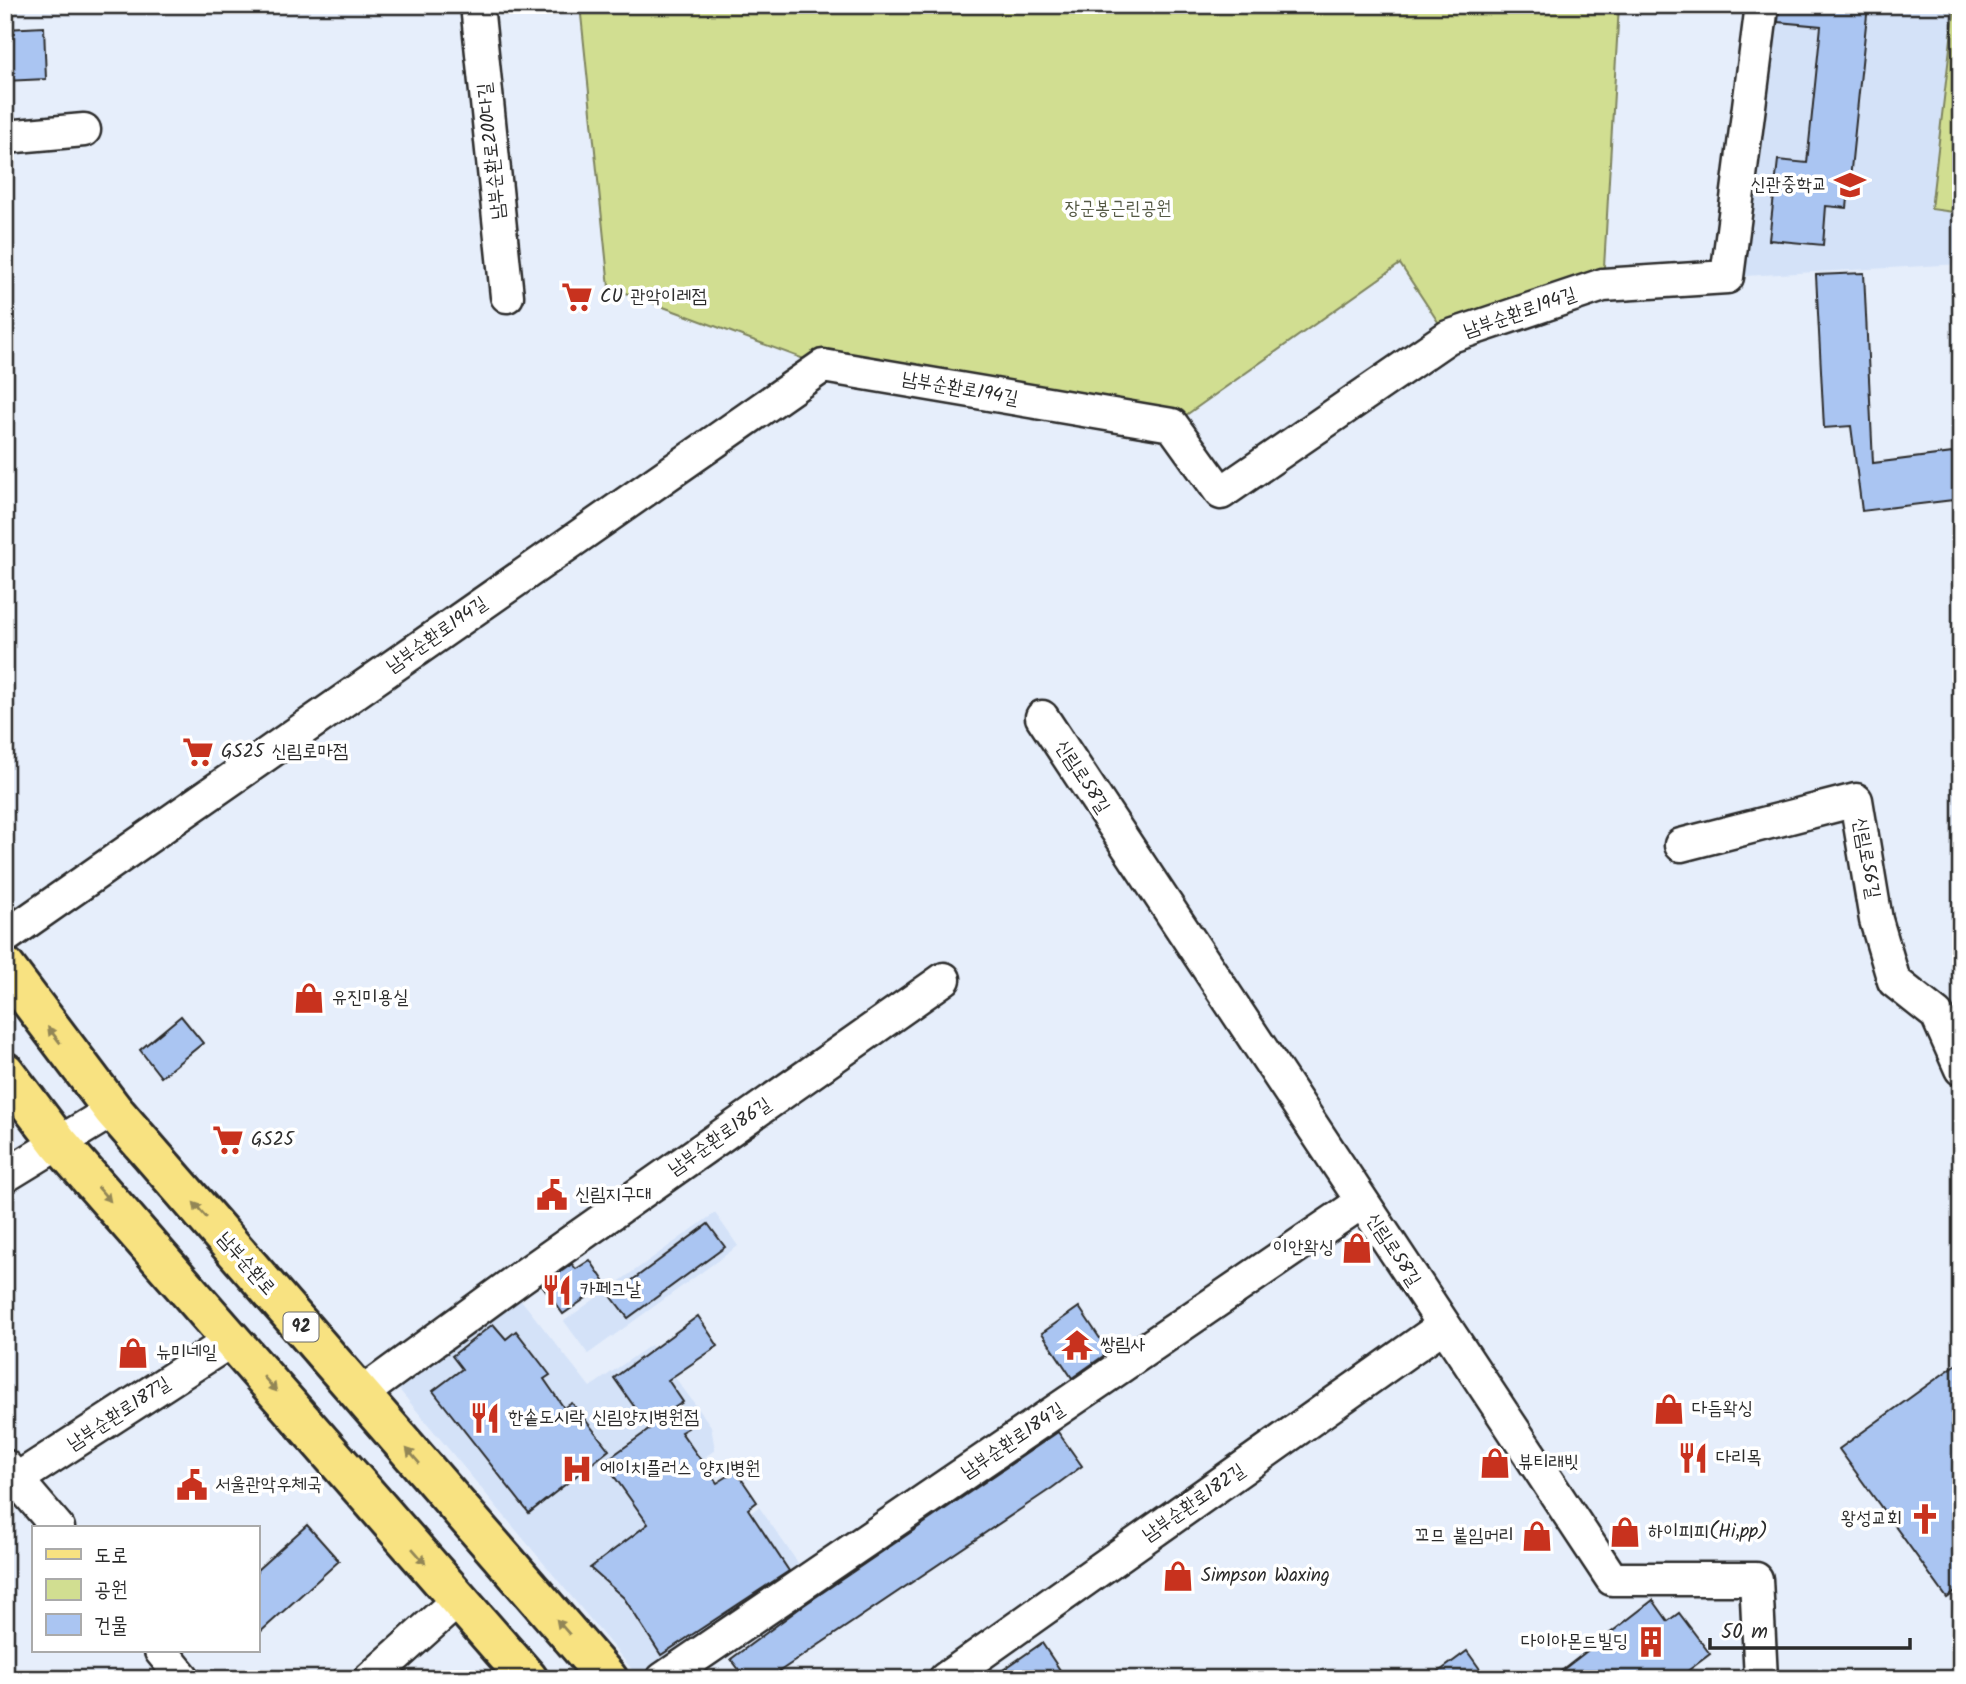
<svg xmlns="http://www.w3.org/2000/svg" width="1966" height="1684" font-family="Kalam,'Poor Story',sans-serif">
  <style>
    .built { fill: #d4e2f8 }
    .green { fill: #d1de91; stroke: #7e845e; stroke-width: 2 }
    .building { fill: #aac5f2; stroke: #2b2b2b; stroke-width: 2 }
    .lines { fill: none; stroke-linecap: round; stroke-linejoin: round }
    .minor-casing { stroke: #2b2b2b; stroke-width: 37 }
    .major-casing { stroke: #2b2b2b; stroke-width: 44 }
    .minor { stroke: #fff; stroke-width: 32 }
    .major { stroke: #f8e281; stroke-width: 38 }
    .oneway { fill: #928656 }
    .labels { text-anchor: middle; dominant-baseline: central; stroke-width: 7; stroke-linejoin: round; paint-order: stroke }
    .shield { fill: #fff; stroke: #6b6b6b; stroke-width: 2 }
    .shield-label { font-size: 18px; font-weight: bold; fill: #2b2b2b }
    .street-label { font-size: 19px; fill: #2b2b2b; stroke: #fff }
    .poi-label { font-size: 19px; fill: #2b2b2b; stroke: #fff; text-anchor: start }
    .park-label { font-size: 19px; fill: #545844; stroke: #fff }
  </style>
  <rect width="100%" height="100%" fill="#e6eefb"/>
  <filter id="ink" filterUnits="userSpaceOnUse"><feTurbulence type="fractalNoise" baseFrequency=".0143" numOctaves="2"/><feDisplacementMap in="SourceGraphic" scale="14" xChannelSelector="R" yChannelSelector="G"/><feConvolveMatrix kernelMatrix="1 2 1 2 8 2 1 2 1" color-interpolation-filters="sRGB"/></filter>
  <g filter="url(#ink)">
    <g class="built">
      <path d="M1762,5H1961V264L1727,277Z"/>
      <path d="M715,1213L738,1246L588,1354L564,1321Z"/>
      <path d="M518,1296L590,1387L651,1345L711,1426L715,1450L662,1487L712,1538L759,1507L805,1573L640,1679L397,1387Z"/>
    </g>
    <g class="green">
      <path d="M580,5H1619L1603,285L1448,337L1400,264L1172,425L823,366L609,287Z"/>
      <path d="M1955,5H1961V213L1931,209Z"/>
    </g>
    <g class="building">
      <path d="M1780,5H1868L1847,208L1826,206L1823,245L1769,240L1778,160L1807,163L1821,26L1778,22Z"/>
      <path d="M44,27L46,79L5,81V29Z"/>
      <path d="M1864,273L1873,463L1961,452V499L1862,511L1851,426L1824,428L1816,275Z"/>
      <path d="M181,1016L203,1043L161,1077L140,1050Z"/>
      <path d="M708,1224L725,1247L628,1318L611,1296Z"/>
      <path d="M590,1260L606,1284L563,1314L542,1285L572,1264L576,1269Z"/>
      <path d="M1079,1307L1109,1352L1072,1378L1042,1333Z"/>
      <path d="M698,1316L718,1346L668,1380L683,1402L674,1408L688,1428L681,1432L717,1483L736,1471L757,1502L748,1509L789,1571L661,1655L624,1598L590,1568L648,1524L604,1462L650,1429L614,1378Z"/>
      <path d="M493,1324L506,1339L516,1331L550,1375L544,1379L564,1408L572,1403L609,1450L529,1513L433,1391L462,1369L452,1356Z"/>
      <path d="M1961,1361V1588L1947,1598L1839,1449Z"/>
      <path d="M1058,1432L1082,1466L1052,1488L768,1679H746L731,1659L804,1605Z"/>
      <path d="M307,1525L339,1561L257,1635V1570Z"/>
      <path d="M1653,1600L1668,1621L1679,1613L1710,1654L1677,1679H1551Z"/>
      <path d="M1042,1643L1066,1679H990Z"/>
      <path d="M1467,1651L1487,1679H1429Z"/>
    </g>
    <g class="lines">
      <defs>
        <g id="minor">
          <path d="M477,5L507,296"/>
          <path d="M5,137L84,130"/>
          <path d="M1042,717L1612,1579H1756L1761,1679"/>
          <path d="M1681,845L1856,800L1876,920L1894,981L1937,1015L1961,1069"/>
          <path d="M5,937L823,366L1172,425L1221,493L1448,337L1603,285L1727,277L1762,5"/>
          <path d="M5,1176L113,1110"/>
          <path d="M360,1395L520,1278L944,979"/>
          <path d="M5,1466L58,1528"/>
          <path d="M5,1487L232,1340"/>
          <path d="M161,1651L184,1679"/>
          <path d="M370,1679L458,1600"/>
          <path d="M663,1679L1362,1202"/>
          <path d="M945,1679L1443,1326"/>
        </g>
        <g id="major">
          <path d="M5,967L113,1110L608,1679"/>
          <path d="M5,1072L59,1143L528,1679"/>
        </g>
      </defs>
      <use href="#minor" class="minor-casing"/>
      <use href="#major" class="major-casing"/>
      <use href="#minor" class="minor"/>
      <use href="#major" class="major"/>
    </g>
    <defs><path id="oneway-solid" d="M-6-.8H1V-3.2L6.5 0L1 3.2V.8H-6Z" transform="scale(1.75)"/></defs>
    <g class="oneway">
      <use href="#oneway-solid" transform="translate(54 1035) rotate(-128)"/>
      <use href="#oneway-solid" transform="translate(104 1194) rotate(49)"/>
      <use href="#oneway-solid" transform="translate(200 1210) rotate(-131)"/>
      <use href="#oneway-solid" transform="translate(270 1384) rotate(49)"/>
      <use href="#oneway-solid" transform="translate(413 1456) rotate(-131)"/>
      <use href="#oneway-solid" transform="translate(419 1556) rotate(49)"/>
      <use href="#oneway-solid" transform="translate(563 1627) rotate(-131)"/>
    </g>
  </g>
  <defs>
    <symbol id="school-bare" viewBox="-9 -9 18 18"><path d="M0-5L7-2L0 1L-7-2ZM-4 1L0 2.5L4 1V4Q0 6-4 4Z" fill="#c8321e" stroke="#fff" stroke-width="2.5" paint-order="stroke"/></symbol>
    <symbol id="supermarket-bare" viewBox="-9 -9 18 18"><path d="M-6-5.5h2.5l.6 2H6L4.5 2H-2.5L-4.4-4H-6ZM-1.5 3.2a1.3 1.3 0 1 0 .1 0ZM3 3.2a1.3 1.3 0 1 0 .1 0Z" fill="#c8321e" stroke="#fff" stroke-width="2.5" paint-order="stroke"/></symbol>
    <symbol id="shop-bare" viewBox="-9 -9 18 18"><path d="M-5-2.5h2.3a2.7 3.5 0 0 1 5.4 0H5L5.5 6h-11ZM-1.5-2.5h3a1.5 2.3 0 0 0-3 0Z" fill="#c8321e" stroke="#fff" stroke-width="2.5" paint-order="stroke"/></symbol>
    <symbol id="civic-bare" viewBox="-9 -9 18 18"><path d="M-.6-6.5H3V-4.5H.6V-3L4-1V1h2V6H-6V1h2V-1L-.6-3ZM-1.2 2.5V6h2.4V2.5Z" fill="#c8321e" stroke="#fff" stroke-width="2.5" paint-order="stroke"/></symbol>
    <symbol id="restaurant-bare" viewBox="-9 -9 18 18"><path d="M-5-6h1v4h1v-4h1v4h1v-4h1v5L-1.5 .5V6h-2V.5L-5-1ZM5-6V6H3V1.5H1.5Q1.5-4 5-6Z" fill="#c8321e" stroke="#fff" stroke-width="2.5" paint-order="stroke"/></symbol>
    <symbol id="temple-bare" viewBox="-9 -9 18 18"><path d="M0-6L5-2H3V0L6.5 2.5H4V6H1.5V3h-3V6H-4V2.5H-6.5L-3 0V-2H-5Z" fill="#c8321e" stroke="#fff" stroke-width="2.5" paint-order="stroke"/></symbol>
    <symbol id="hospital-bare" viewBox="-9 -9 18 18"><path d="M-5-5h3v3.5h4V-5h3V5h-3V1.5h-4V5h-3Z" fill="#c8321e" stroke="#fff" stroke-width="2.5" paint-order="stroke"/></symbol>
    <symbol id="church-bare" viewBox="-9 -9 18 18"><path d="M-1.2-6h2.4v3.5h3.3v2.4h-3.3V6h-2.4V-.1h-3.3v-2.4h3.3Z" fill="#c8321e" stroke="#fff" stroke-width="2.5" paint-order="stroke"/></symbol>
    <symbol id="building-bare" viewBox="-9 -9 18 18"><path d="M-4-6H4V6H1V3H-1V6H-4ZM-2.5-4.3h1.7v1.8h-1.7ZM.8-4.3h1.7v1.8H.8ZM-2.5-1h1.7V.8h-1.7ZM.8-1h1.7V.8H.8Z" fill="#c8321e" stroke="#fff" stroke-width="2.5" paint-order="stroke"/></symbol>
  </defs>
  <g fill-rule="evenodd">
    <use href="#school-bare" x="1828" y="163" width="44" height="44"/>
    <use href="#supermarket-bare" x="555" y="275" width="44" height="44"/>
    <use href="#supermarket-bare" x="176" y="730" width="44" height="44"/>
    <use href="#shop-bare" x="287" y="976" width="44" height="44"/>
    <use href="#supermarket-bare" x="206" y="1118" width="44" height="44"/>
    <use href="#civic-bare" x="530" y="1173" width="44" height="44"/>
    <use href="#shop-bare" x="1335" y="1226" width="44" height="44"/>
    <use href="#restaurant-bare" x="535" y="1268" width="44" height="44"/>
    <use href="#temple-bare" x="1055" y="1323" width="44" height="44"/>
    <use href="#shop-bare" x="111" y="1331" width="44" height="44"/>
    <use href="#shop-bare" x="1647" y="1387" width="44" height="44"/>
    <use href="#restaurant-bare" x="463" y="1396" width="44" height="44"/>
    <use href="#restaurant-bare" x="1671" y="1436" width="44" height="44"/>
    <use href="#shop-bare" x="1473" y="1441" width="44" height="44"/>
    <use href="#hospital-bare" x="555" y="1447" width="44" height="44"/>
    <use href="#civic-bare" x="170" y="1463" width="44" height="44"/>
    <use href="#church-bare" x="1903" y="1497" width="44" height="44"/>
    <use href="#shop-bare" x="1603" y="1510" width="44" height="44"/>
    <use href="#shop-bare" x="1515" y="1514" width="44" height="44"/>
    <use href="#shop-bare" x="1156" y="1554" width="44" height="44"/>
    <use href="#building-bare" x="1629" y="1620" width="44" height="44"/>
  </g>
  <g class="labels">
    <rect class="shield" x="283.5" y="1312.5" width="35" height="29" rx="5"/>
    <g class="shield-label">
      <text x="301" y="1327">92</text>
    </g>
    <g class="street-label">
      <text transform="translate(492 151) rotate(-96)">남부순환로200다길</text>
      <text transform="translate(1520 313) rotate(-19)">남부순환로194길</text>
      <text transform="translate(960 389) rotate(10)">남부순환로194길</text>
      <text transform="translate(437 635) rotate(-35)">남부순환로194길</text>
      <text transform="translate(1082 777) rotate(57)">신림로58길</text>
      <text transform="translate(1866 858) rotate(80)">신림로56길</text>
      <text transform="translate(720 1137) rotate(-35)">남부순환로186길</text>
      <text transform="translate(1393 1250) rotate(57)">신림로58길</text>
      <text transform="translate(246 1264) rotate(49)">남부순환로</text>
      <text transform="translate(119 1414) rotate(-33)">남부순환로187길</text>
      <text transform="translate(1013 1441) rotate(-34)">남부순환로184길</text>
      <text transform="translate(1194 1503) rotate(-35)">남부순환로182길</text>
    </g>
    <g class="poi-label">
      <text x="1827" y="185" text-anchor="end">신관중학교</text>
      <text x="600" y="297">CU 관악이레점</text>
      <text x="221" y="752">GS25 신림로마점</text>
      <text x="332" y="998">유진미용실</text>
      <text x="251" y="1140">GS25</text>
      <text x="575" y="1195">신림지구대</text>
      <text x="1334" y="1248" text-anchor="end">이안왁싱</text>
      <text x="580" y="1290">카페그날</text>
      <text x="1100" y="1345">쌍림사</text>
      <text x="156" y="1353">뉴미네일</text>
      <text x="1692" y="1409">다듬왁싱</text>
      <text x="508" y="1418">한솥도시락 신림양지병원점</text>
      <text x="1716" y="1458">다리목</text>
      <text x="1518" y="1463">뷰티래빗</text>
      <text x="600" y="1469">에이치플러스 양지병원</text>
      <text x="215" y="1485">서울관악우체국</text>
      <text x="1902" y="1519" text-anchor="end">왕성교회</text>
      <text x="1648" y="1532">하이피피(Hi,pp)</text>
      <text x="1514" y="1536" text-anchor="end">꼬므 붙임머리</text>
      <text x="1201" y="1576">Simpson Waxing</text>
      <text x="1628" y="1642" text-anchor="end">다이아몬드빌딩</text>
    </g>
    <g class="park-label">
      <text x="1118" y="209">장군봉근린공원</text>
    </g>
  </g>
  <rect width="1966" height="1684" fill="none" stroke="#fff" stroke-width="28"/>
  <rect x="14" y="14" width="1938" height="1656" fill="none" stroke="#2b2b2b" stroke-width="2.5" filter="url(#ink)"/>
  <rect x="32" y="1526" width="228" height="126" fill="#ffffff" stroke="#aaaaaa" stroke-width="2"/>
  <rect x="46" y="1549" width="35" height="10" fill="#f8e281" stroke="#aaaaaa" stroke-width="2"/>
  <text x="94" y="1562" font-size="21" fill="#2b2b2b">도로</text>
  <rect x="46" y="1579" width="35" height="21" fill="#d1de91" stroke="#aaaaaa" stroke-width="2"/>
  <text x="94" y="1596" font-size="21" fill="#2b2b2b">공원</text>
  <rect x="46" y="1614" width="35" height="21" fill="#aac5f2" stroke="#aaaaaa" stroke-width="2"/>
  <text x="94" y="1632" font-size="21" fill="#2b2b2b">건물</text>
  <path d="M1710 1638v10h200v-10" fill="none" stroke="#2b2b2b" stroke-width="3.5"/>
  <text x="1721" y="1638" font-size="21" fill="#2b2b2b" stroke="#ffffff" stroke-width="5" paint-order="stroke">50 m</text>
</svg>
